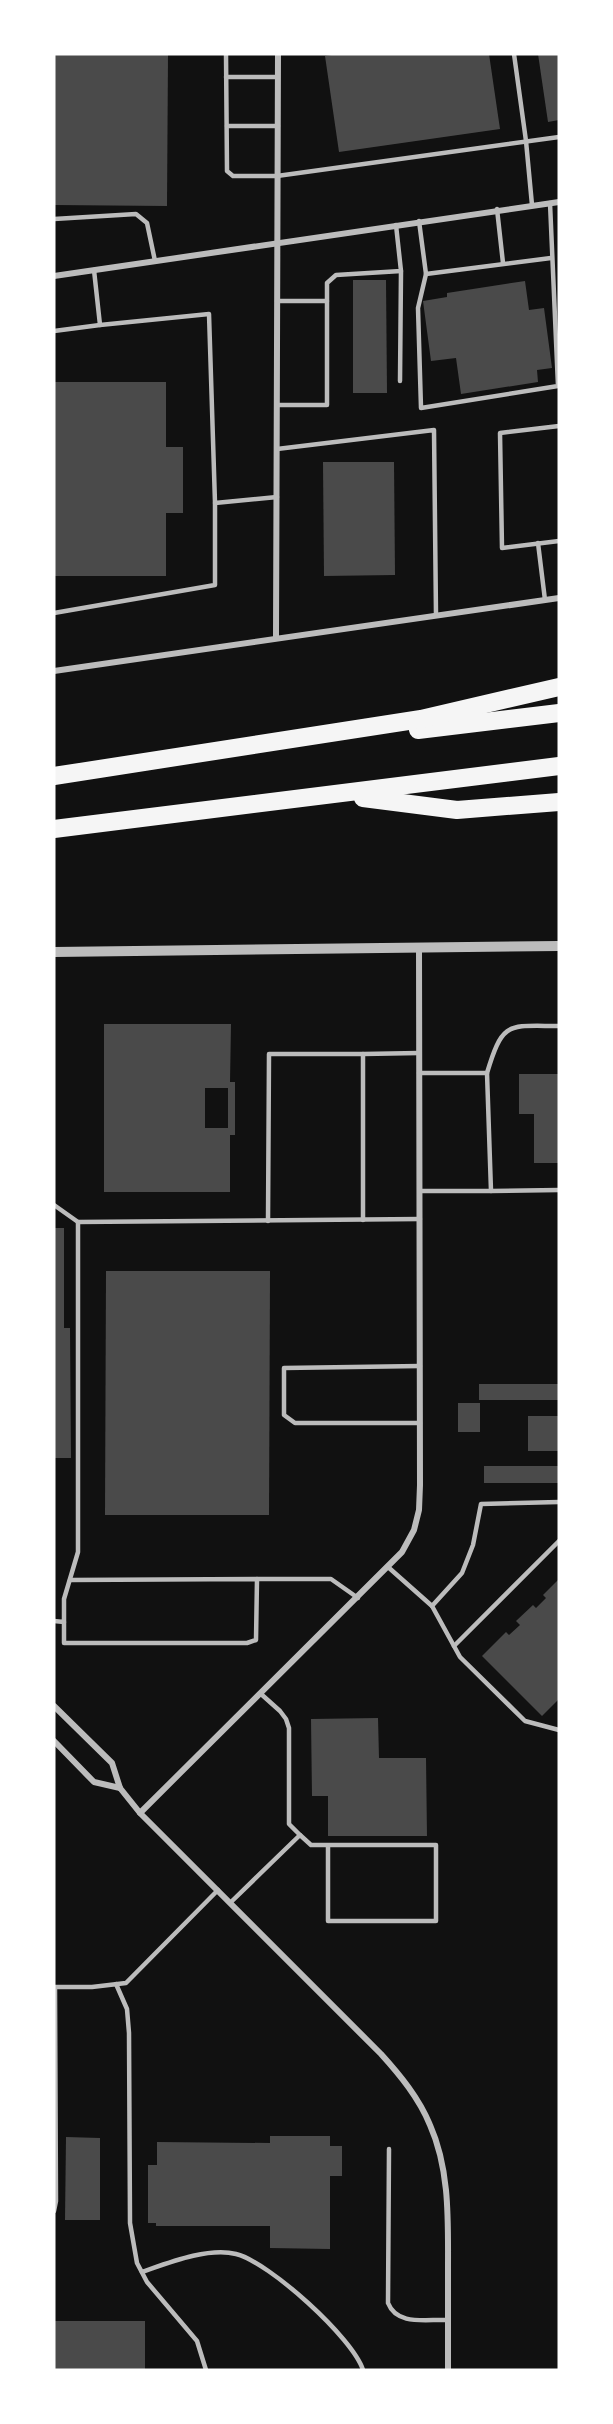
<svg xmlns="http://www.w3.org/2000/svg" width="613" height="2424" font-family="'Nunito Sans',sans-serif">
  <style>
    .building { fill: #4a4a4a; fill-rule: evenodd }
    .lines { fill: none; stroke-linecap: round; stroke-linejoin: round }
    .service { stroke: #bcbcbc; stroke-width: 4.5 }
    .minor { stroke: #bcbcbc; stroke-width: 6 }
    .tertiary { stroke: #bcbcbc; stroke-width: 10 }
    .motorway { stroke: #f5f5f5; stroke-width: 18 }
  </style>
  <rect width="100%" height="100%" fill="#111"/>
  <g class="building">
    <path d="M54,54H168L167,206L54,205Z"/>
    <path d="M338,54H489L500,129L339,152L325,56Z"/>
    <path d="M538,54H559V120L548,122Z"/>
    <path d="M353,280H386L387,393H353Z"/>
    <path d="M525,281L529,310L544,308L552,368L537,370L538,382L461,394L456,358L431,361L423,301L447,297V293Z"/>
    <path d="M54,382H166V447H183V513H166V576H54Z"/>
    <path d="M323,462H394L395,575L324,576Z"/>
    <path d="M104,1024H231L230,1082H235V1135H230V1192H104ZM205,1088H228V1128H205Z"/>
    <path d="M519,1074H559V1163H534V1114H519Z"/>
    <path d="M54,1228H64V1328H70L71,1458H54Z"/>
    <path d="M106,1271H270L269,1515H105Z"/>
    <rect x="479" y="1384" width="80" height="16"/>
    <rect x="458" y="1403" width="22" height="29"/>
    <rect x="528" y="1416" width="31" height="35"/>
    <rect x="484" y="1466" width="75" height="17"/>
    <path d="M559,1579V1699L542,1716L482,1656L506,1632L509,1635L520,1625L516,1621L533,1605L536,1608L546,1598L543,1595Z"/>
    <path d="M378,1718L379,1758H426L427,1836H328V1796H312L311,1719Z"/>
    <path d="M270,2136H330V2146H342V2176H330V2249L270,2248V2226H156V2223H148V2165H157V2142L270,2143Z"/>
    <path d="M66,2137L100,2138V2220H65Z"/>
    <rect x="54" y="2321" width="91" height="49"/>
  </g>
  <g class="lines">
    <g class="service">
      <path d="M226,54L227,171L233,176H277L559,137"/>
      <path d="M514,54L526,141L532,205"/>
      <path d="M226,77H278"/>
      <path d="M227,126H278"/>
      <path d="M497,209L503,263"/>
      <path d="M54,219L136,214L147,223L155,261"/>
      <path d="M419,221L426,274L418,308L421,408L558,386L550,203"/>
      <path d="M94,270L100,325L209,314L215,503L277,497"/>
      <path d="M426,274L551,258"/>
      <path d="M327,301V283L336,275L401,271L396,225"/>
      <path d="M54,331L100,325"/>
      <path d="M400,381L401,271"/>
      <path d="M277,405H327V301H277"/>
      <path d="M559,426L500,433L502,548L559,541"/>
      <path d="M277,449L434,430L436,615"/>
      <path d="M538,543L545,600"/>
      <path d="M54,613L215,585V503"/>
      <path d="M419,1073H487L491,1191H420"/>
      <path d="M487,1073C503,1020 508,1026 559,1026"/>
      <path d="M491,1191L559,1190"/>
      <path d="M54,1205L78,1222L420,1219"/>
      <path d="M363,1220V1054L419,1053"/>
      <path d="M268,1221L269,1054H363"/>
      <path d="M420,1366L284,1368V1415L295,1423H420"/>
      <path d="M388,1567L432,1606L460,1657L525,1721L559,1730"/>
      <path d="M257,1579H331L358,1598"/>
      <path d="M432,1606L462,1573L473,1545L481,1504L559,1502"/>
      <path d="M54,1621L64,1622V1599L78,1552V1222"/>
      <path d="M64,1622V1643H247L256,1640L257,1579L70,1580"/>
      <path d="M454,1646L559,1541"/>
      <path d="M261,1694L280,1711L286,1719L289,1728V1824L300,1835"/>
      <path d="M230,1903L300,1835L311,1845H436V1921H328V1845"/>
      <path d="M116,1984L127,2009L129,2033L130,2223L137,2263L147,2282L197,2341L206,2370"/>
      <path d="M389,2149L388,2303C397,2326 426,2319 447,2320"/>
      <path d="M54,2211L56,2201L55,1987H92L126,1983L218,1890"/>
      <path d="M142,2272C168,2263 208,2247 236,2254C269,2262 353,2338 363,2370"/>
    </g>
    <g class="minor">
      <path d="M54,276L559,202"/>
      <path d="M276,638L278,54"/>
      <path d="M54,671L559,598"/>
      <path d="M54,1706L112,1763L120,1788L140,1813L381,2054C400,2075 419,2098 430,2125C450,2170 448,2221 448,2269C448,2303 448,2336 448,2370"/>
      <path d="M54,1741L94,1782L120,1788"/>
      <path d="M140,1813L402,1552L414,1530L419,1510L420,1485L419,946"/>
    </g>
    <path class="tertiary" d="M54,952L559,946"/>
    <g class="motorway">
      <path d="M418,730L559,713"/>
      <path d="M54,776L421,719L559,687"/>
      <path d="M363,798L457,810L559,802"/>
      <path d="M54,829L559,766"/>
    </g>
  </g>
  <rect width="613" height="2424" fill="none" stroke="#ffffff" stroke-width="111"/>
</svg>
